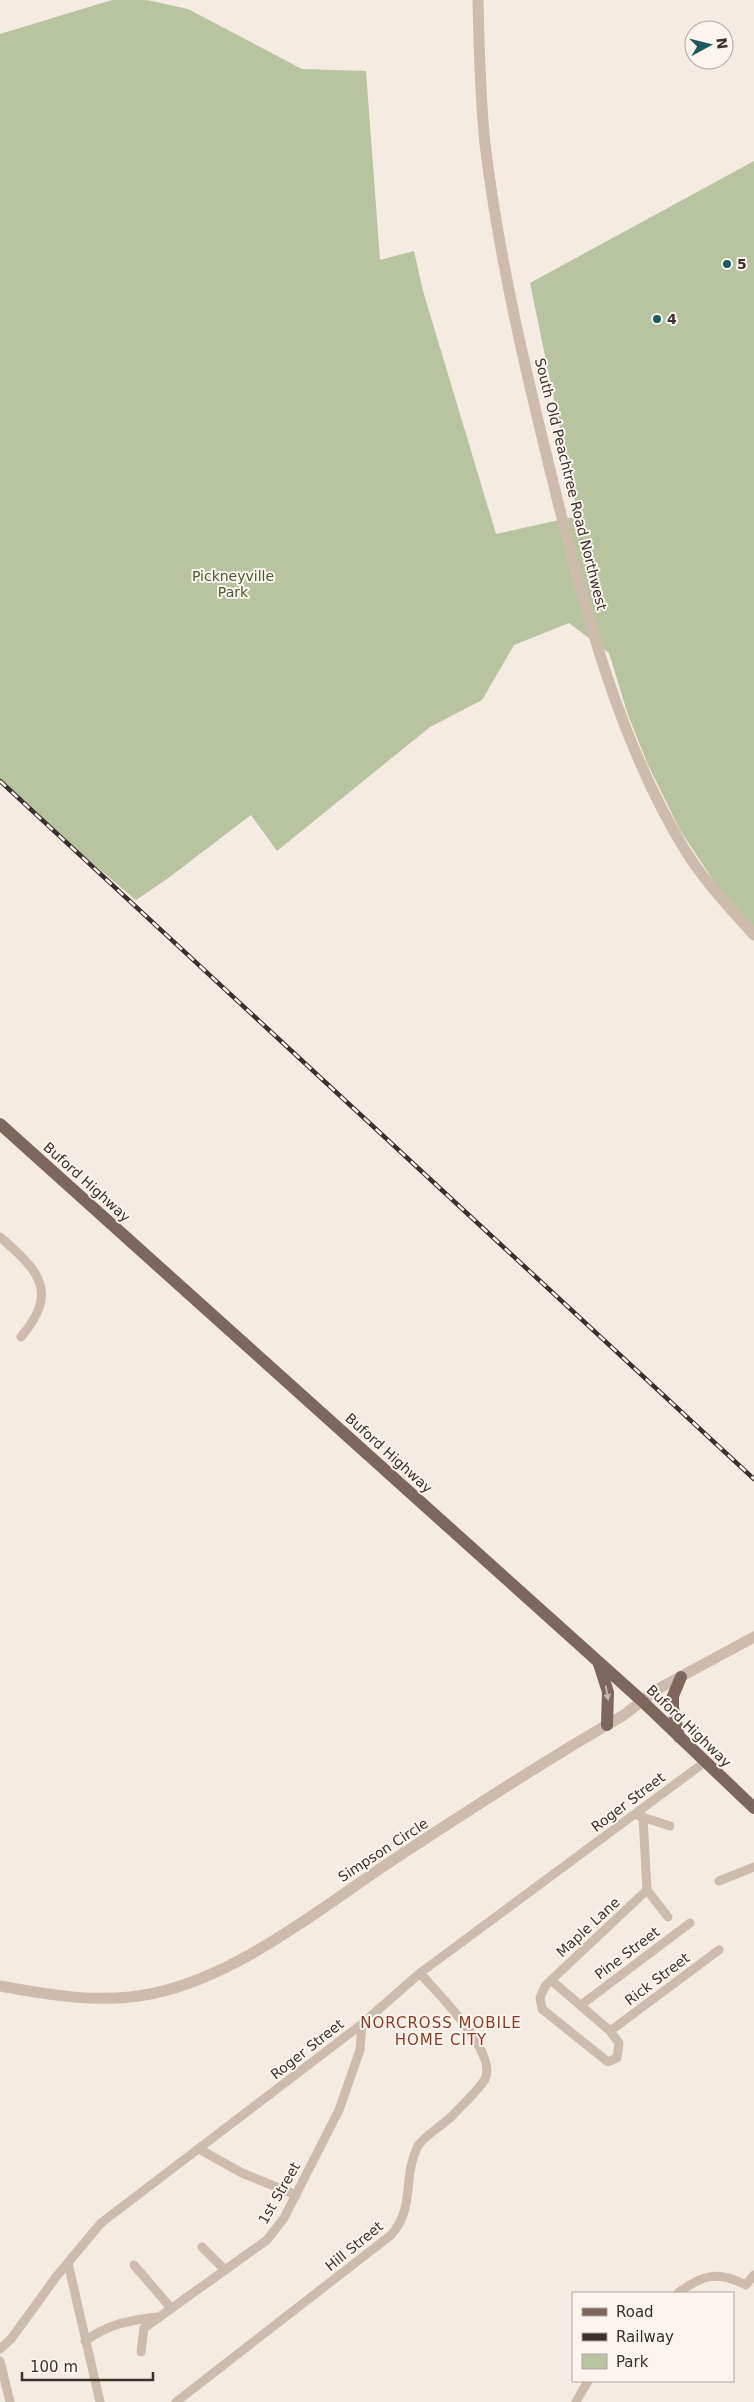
<svg xmlns="http://www.w3.org/2000/svg" width="754" height="2402" font-family="'DejaVu Sans',sans-serif">
  <style>
    .green { fill: #b8c4a0 }
    .lines { fill: none; stroke-linecap: round; stroke-linejoin: round }
    .minor { stroke: #cdbbac; stroke-width: 9 }
    .tertiary { stroke: #cdbbac; stroke-width: 11 }
    .primary { stroke: #7d675c; stroke-width: 12 }
    .rail-casing { stroke: #3b302b; stroke-width: 4.5 }
    .rail { stroke: #fbf5ee; stroke-width: 2.5; stroke-dasharray: 8; stroke-linecap: butt }
    .oneway { fill: #c2b5ac }
    .poi-dot { fill: #1f5a5e; stroke: #fbf5ee; stroke-width: 2 }
    .labels { text-anchor: middle; dominant-baseline: central; stroke-width: 4; stroke-linejoin: round; paint-order: stroke }
    .poi-label { font-size: 14px; font-weight: bold; fill: #3b302b; stroke: #fbf5ee; text-anchor: start }
    .street-label { font-size: 14px; fill: #3b302b; stroke: #fbf5ee }
    .park-label { font-size: 14px; fill: #4a5a2e; stroke: #fbf5ee }
    .neighbourhood-label { font-size: 15px; letter-spacing: 1px; fill: #8c3b22; stroke: #fbf5ee }
  </style>
  <rect width="100%" height="100%" fill="#f4ebe1"/>
  <path class="green" d="M112,0H147L188,9L302,69L366,71L380,260L414,251L423,291L496,534L578,516L530,283L754,161V929L717,886L680,830L648,765L628,715L609,653L569,623L514,645L482,700L430,727L277,851L251,815L167,879L136,900L34,814L0,780V34Z"/>
  <g class="lines">
    <g class="minor">
      <path d="M0,1237C38,1270 60,1291 21,1337"/>
      <path d="M639,1816L670,1826"/>
      <path d="M719,1881L754,1867"/>
      <path d="M647,1890L668,1917"/>
      <path d="M551,1980L610,2031L619,2043L617,2058L608,2062L542,2009L540,1997L546,1985L647,1890L643,1817"/>
      <path d="M581,2005L690,1923"/>
      <path d="M610,2031L719,1950"/>
      <path d="M199,2149L242,2173L296,2195"/>
      <path d="M202,2247L225,2270"/>
      <path d="M68,2263L100,2402"/>
      <path d="M134,2265L171,2308"/>
      <path d="M678,2293C703,2274 718,2271 746,2285L754,2275"/>
      <path d="M85,2341C109,2324 126,2321 156,2317"/>
      <path d="M0,2349L11,2339L56,2277L101,2223L362,2024L420,1973L705,1762"/>
      <path d="M141,2352L144,2328L267,2240L284,2218L339,2110L360,2050L362,2024"/>
      <path d="M0,2361L10,2402"/>
      <path d="M176,2402L391,2235C416,2207 402,2176 418,2146C423,2137 443,2125 452,2116C461,2106 479,2090 485,2079C498,2052 437,1993 420,1973"/>
      <path d="M576,2402L588,2381"/>
    </g>
    <g class="tertiary">
      <path d="M478,0C479,48 480,96 485,144C499,259 526,373 554,486C584,608 619,742 685,850C704,881 730,908 754,935"/>
      <path d="M0,1986C49,1995 101,2004 150,1994C234,1978 317,1911 387,1864C464,1813 544,1761 624,1715L656,1690L754,1637"/>
    </g>
    <g class="primary">
      <path d="M0,1124L641,1700L754,1808"/>
      <path d="M599,1664L608,1692L607,1725"/>
      <path d="M679,1737L673,1708V1696L681,1677"/>
    </g>
    <defs>
      <path id="rail" d="M0,781L754,1479"/>
    </defs>
    <use href="#rail" class="rail-casing"/>
    <use href="#rail" class="rail"/>
  </g>
  <defs><path id="oneway-solid" d="M-6-.8H1V-3.2L6.5 0L1 3.2V.8H-6Z" transform="scale(1.25)"/></defs>
  <use class="oneway" href="#oneway-solid" transform="translate(607 1693) rotate(80)"/>
  <g class="poi-dot">
    <circle cx="727" cy="264" r="5"/>
    <circle cx="657" cy="319" r="5"/>
  </g>
  <g class="labels">
    <g class="poi-label">
      <text x="737" y="264">5</text>
      <text x="667" y="319">4</text>
    </g>
    <g class="street-label">
      <text transform="translate(571 484) rotate(76)">South Old Peachtree Road Northwest</text>
      <text transform="translate(87 1182) rotate(42)">Buford Highway</text>
      <text transform="translate(389 1453) rotate(42)">Buford Highway</text>
      <text transform="translate(689 1726) rotate(44)">Buford Highway</text>
      <text transform="translate(628 1802) rotate(-37)">Roger Street</text>
      <text transform="translate(383 1850) rotate(-33)">Simpson Circle</text>
      <text transform="translate(588 1927) rotate(-43)">Maple Lane</text>
      <text transform="translate(627 1953) rotate(-37)">Pine Street</text>
      <text transform="translate(657 1979) rotate(-37)">Rick Street</text>
      <text transform="translate(307 2049) rotate(-38)">Roger Street</text>
      <text transform="translate(279 2193) rotate(-60)">1st Street</text>
      <text transform="translate(354 2246) rotate(-39)">Hill Street</text>
    </g>
    <g class="park-label">
      <text x="233" y="576">Pickneyville<tspan x="233" dy="16">Park</tspan></text>
    </g>
    <g class="neighbourhood-label">
      <text x="441" y="2023">NORCROSS MOBILE<tspan x="441" dy="17">HOME CITY</tspan></text>
    </g>
  </g>
  <rect x="572" y="2292" width="162" height="90" fill="#fbf5ee" stroke="#aea6a0"/>
  <rect x="582" y="2308" width="25" height="8" fill="#7d675c" stroke="#aea6a0"/>
  <text x="616" y="2317" font-size="15" fill="#3b302b">Road</text>
  <rect x="582" y="2333" width="25" height="8" fill="#3b302b" stroke="#aea6a0"/>
  <text x="616" y="2342" font-size="15" fill="#3b302b">Railway</text>
  <rect x="582" y="2354" width="25" height="15" fill="#b8c4a0" stroke="#aea6a0"/>
  <text x="616" y="2367" font-size="15" fill="#3b302b">Park</text>
  <g transform="translate(709 45) rotate(83)"><circle r="24" fill="#fbf5ee" stroke="#aea6a0"/>
  <path d="M0-4L9 19L0 12L-9 19Z" fill="#1f5a5e"/>
  <text y="-8" font-size="14" font-weight="bold" text-anchor="middle" fill="#3b302b">N</text>
  </g>
  <path d="M22 2372v8h131v-8" fill="none" stroke="#3b302b" stroke-width="2.5"/>
  <text x="30" y="2372" font-size="15" fill="#3b302b" stroke="#fbf5ee" stroke-width="4" paint-order="stroke">100 m</text>
</svg>
